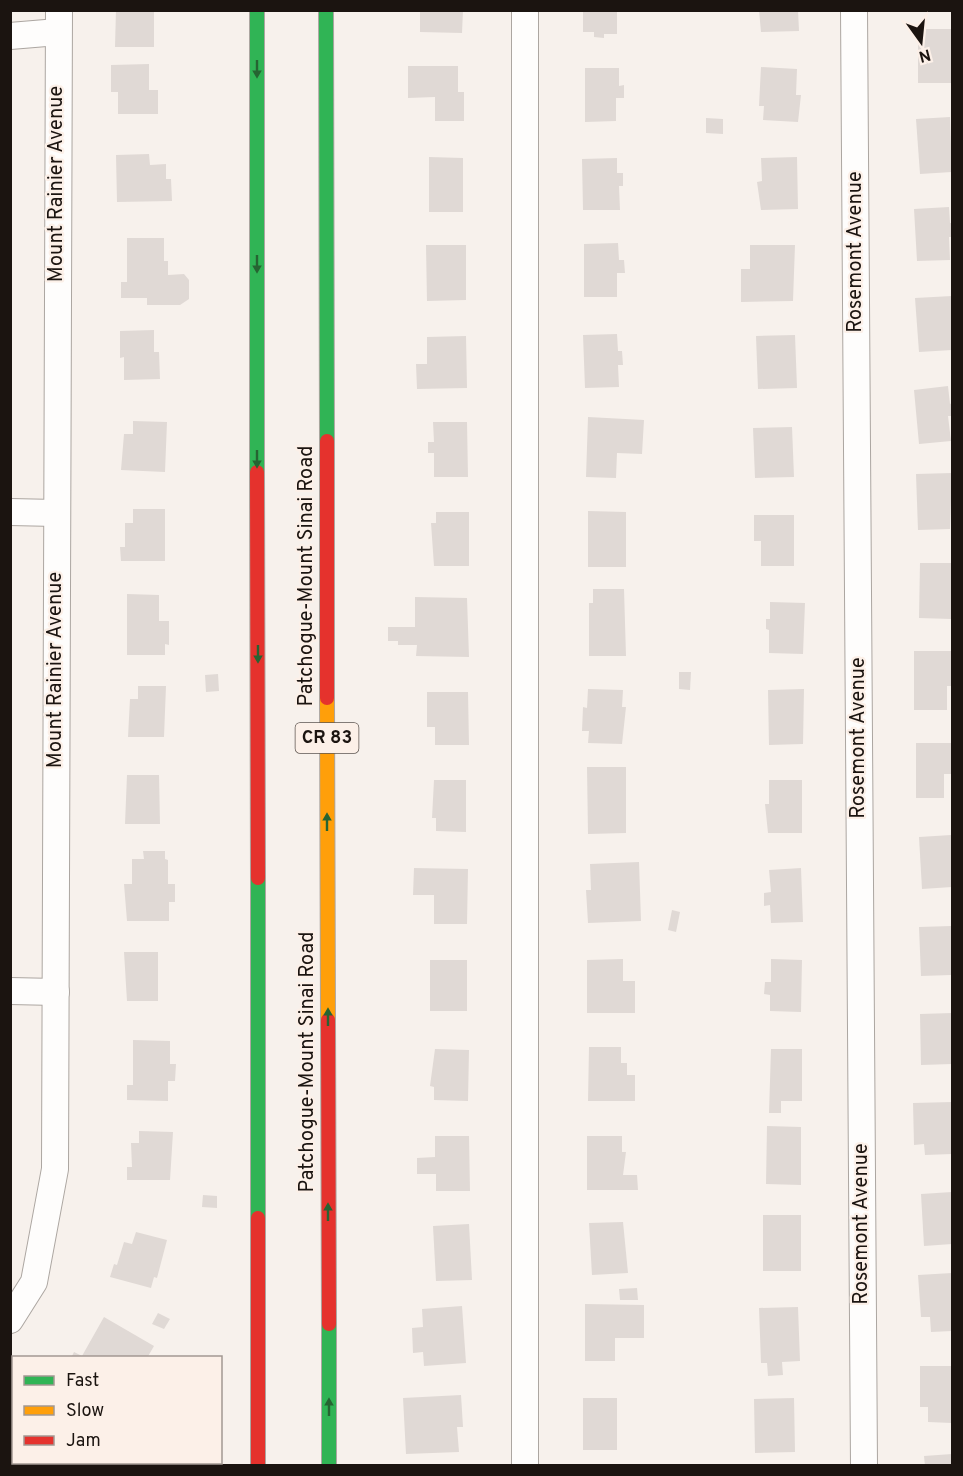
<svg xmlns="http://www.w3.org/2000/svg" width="963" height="1476" font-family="Overpass,sans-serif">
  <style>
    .building { fill: #e0d9d5 }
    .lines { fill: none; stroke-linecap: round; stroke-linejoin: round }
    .street-casing { stroke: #aca6a1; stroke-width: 28 }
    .fast-casing { stroke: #aca6a1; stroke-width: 16 }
    .slow-casing { stroke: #aca6a1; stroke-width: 16 }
    .jam-casing { stroke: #aca6a1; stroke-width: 16 }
    .street { stroke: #fefdfc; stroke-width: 26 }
    .fast { stroke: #30b455; stroke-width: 14 }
    .slow { stroke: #ff9f0a; stroke-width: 14 }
    .jam { stroke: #e5322d; stroke-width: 14 }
    .oneway { fill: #266432 }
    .labels { text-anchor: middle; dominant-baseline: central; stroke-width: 4.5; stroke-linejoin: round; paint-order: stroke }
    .shield { fill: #fcf0e8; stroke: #5e5651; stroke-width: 1.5 }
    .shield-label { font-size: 18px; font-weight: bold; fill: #1b1410 }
    .street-label { font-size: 20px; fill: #1b1410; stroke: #fcf0e8 }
  </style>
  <rect width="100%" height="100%" fill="#f7f1ec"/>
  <g class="building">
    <path d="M116,10H154V47H115Z"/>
    <path d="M420,10H463L462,33L420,32Z"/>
    <path d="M583,10H617V34H604V38L594,37V32H583Z"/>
    <path d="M759,10H798L799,31L761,32Z"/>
    <rect x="918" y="29" width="34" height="54"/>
    <path d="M149,64V90H158V114H118V92H111V65Z"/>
    <path d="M408,66H458V92H464V121H435V97L408,98Z"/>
    <path d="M761,67L797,69L796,95H801L798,122L763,120L764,106H759Z"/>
    <path d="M585,68H619V86L624,85V98H616V121L585,122Z"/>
    <path d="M950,117L952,172L920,174L916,119Z"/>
    <path d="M706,118L723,119V134L706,133Z"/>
    <path d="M149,154L150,165L166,164V179H171L172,201L117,202L116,155Z"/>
    <path d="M429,157L463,158V212H429Z"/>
    <path d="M797,157L798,209L761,210L757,182L762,181L761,158Z"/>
    <path d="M617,158V173H623V186H619L620,210H583L582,159Z"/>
    <path d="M949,207L950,223H952V237H949L950,260L917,261L914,209Z"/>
    <path d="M127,238H164V261H168V275L184,274L189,280V299L180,305H147V298H121V282H127Z"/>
    <path d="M618,243L619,260H624L625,273H617V297H584V244Z"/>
    <path d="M426,245H466V300L427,301Z"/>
    <path d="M750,245H795L793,301L741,302V269H750Z"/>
    <path d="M952,296V350L919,352L915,298Z"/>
    <path d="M154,330V352H159L160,379L124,380V357L120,358V331Z"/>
    <path d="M617,334L618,351H622L623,365H618L619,387L585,388L583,335Z"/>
    <path d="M795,335L797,388L758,389L756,336Z"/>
    <path d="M466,336L467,388L417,389L416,364H427V337Z"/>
    <path d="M948,386L950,404L952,403V416H948L951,441L919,444L914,390Z"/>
    <path d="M588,417L644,420L642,454L617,453L616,478L586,477Z"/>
    <path d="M133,421L167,422L165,472L121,470L124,434H133Z"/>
    <path d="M433,422H467L468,477H434V453H428V442H434Z"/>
    <path d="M792,427L794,477L755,478L753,428Z"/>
    <path d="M952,473L950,529L918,530L916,474Z"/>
    <path d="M133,509H165V561H121L120,547H125V523H133Z"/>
    <path d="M588,511L626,512V567H588Z"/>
    <path d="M436,512H469V566H434L431,523H436Z"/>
    <path d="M754,515H794V566H761V541H754Z"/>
    <path d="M920,563H952L951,619L919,618Z"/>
    <path d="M593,589H624L626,656H589V603H593Z"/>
    <path d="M127,594L159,595V621H169V645L165,644V655H127Z"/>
    <path d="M415,597L467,598L469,657L416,656L417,645H398V641H388V627H415Z"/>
    <path d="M770,602L805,603L803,654L769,653V630L766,629V619H770Z"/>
    <path d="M914,651H952V686H947V710H914Z"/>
    <path d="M679,672H691L690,690L679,689Z"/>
    <path d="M218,674L219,691L206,692L205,675Z"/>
    <path d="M138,686H166L164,737H128L130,699H138Z"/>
    <path d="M588,689L623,690L622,707H626L622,744L588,743L589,731H582L583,707L587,708Z"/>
    <path d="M804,689L803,744L769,745L768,690Z"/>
    <path d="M427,692H468L469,745H435V727H427Z"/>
    <path d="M916,743H952V774H944V798H916Z"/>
    <path d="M587,767H626V833L588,834Z"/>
    <path d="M127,775H159L160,824H125Z"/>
    <path d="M434,780H466V832L436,831V818H432Z"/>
    <path d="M769,780H802V833H768L765,804H769Z"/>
    <path d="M951,835L952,887L922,889L919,837Z"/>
    <path d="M143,851H165V859L168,860V884H175V902H169V921H127L124,884H132V859H144Z"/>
    <path d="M639,862L641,921L588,923L586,890H591L590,864Z"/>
    <path d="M414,868L468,869L467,924H434V895H413Z"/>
    <path d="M801,868L803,922L771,923L770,905L764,906V893L771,892L769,870Z"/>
    <path d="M672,910L680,912L676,932L668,930Z"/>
    <path d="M951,926V975L921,976L919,927Z"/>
    <path d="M124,952H158V1001H127Z"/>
    <path d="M623,959V981H635V1013H587V960Z"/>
    <path d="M771,959L802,960L801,1012L770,1011V995L764,994L765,982H771Z"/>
    <rect x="430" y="960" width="37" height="51"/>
    <path d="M952,1013V1064L921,1065L920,1014Z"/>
    <path d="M133,1040L170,1041V1064H176L175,1081H168V1101L127,1100V1085H133Z"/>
    <path d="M589,1047H621V1063H627V1075H635V1101H588Z"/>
    <path d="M435,1049L469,1050L468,1101L434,1100V1087L430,1086Z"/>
    <path d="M771,1049H802V1101H781V1113H769Z"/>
    <path d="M952,1102V1154L925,1155L924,1144L914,1145L913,1103Z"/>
    <path d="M767,1126L801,1127V1185L766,1184Z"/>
    <path d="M139,1131L173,1132L170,1180H127V1167H132L131,1143H139Z"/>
    <path d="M435,1136H469L470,1191H436V1174H417V1158L435,1157Z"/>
    <path d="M587,1136H622V1152H626L623,1175H637L638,1190H587Z"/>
    <path d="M952,1192V1244L924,1246L921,1194Z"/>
    <path d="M203,1195L217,1196V1208L202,1207Z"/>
    <rect x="763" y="1215" width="38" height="56"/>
    <path d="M623,1222L628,1273L592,1275L589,1223Z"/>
    <path d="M469,1224L472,1280L436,1281L433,1226Z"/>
    <path d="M136,1232L167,1240L157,1278L154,1277L151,1288L110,1277L114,1264L117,1265L124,1242L132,1244Z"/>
    <path d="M952,1273V1331L931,1332L930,1317H921L918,1275Z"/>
    <path d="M637,1288L638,1300H620L619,1289Z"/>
    <path d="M585,1304L644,1305V1338H615V1361H585Z"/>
    <path d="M462,1306L466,1363L424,1366L423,1352L413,1353L412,1328L423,1327L422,1309Z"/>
    <path d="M798,1307L800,1361L782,1362L783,1375L768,1376L767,1363H761L759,1308Z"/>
    <path d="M158,1313L170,1319L164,1329L152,1324Z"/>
    <path d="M104,1317L154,1346L147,1358H71L74,1352L82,1356Z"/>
    <path d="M920,1366H952V1423L928,1422V1407H920Z"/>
    <path d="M461,1395L463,1427H457L459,1452L406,1454L403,1398Z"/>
    <rect x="583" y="1398" width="34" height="52"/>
    <path d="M794,1398L795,1452L755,1453L754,1399Z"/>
    <path d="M10,1414L14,1418V1446L10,1449Z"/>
    <path d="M952,1454V1466H925L924,1456Z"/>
  </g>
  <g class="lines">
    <defs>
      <g id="street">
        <path d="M525,10V1466"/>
        <path d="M854,10L864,1466"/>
        <path d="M10,36L58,32"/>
        <path d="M10,512L56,513"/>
        <path d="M10,991L56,992"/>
        <path d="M10,1320L34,1282L55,1169L59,10"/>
      </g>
      <g id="fast">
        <path d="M257,10V472"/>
        <path d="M326,10L327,441"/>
        <path d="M258,878V1218"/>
        <path d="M329,1324V1466"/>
      </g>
      <path id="slow" d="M327,698L328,1020"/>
      <g id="jam">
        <path d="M327,441V698"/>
        <path d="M257,472L258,878"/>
        <path d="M328,1020L329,1324"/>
        <path d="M258,1218V1466"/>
      </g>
    </defs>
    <use href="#street" class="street-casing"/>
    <use href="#fast" class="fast-casing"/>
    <use href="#slow" class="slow-casing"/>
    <use href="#jam" class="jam-casing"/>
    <use href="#street" class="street"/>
    <use href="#fast" class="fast"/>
    <use href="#slow" class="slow"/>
    <use href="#jam" class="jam"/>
  </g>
  <defs><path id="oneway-solid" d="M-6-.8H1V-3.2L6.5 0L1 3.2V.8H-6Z" transform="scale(1.5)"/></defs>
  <g class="oneway">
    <use href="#oneway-solid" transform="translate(257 69) rotate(90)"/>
    <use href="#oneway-solid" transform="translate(257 264) rotate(90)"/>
    <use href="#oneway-solid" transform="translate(257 459) rotate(90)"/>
    <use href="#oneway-solid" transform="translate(258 654) rotate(90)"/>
    <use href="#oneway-solid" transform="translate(327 822) rotate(-90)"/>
    <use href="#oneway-solid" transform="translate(328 1017) rotate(-90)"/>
    <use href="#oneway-solid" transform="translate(328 1212) rotate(-90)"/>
    <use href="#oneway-solid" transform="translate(329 1407) rotate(-90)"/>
  </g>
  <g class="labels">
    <rect class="shield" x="295.5" y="723" width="63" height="30" rx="4.5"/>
    <g class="shield-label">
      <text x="327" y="738">CR 83</text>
    </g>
    <g class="street-label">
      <text transform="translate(57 184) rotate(-90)">Mount Rainier Avenue</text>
      <text transform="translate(856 252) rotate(-90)">Rosemont Avenue</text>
      <text transform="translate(307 576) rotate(-90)">Patchogue-Mount Sinai Road</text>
      <text transform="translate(56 670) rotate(-90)">Mount Rainier Avenue</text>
      <text transform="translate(859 738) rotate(-90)">Rosemont Avenue</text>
      <text transform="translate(308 1062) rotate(-90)">Patchogue-Mount Sinai Road</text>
      <text transform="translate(862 1224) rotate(-90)">Rosemont Avenue</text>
    </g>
  </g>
  <rect width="963" height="1476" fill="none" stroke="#1b1410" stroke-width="24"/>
  <rect x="12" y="1356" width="210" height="108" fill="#fcf0e8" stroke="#a29892" stroke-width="1.5"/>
  <rect x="24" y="1376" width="30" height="9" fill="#30b455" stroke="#a29892" stroke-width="1.5"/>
  <text x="66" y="1386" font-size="18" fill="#1b1410">Fast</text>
  <rect x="24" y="1406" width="30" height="9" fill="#ff9f0a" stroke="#a29892" stroke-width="1.5"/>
  <text x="66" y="1416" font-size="18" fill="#1b1410">Slow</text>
  <rect x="24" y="1436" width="30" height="9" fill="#e5322d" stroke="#a29892" stroke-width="1.5"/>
  <text x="66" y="1446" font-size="18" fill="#1b1410">Jam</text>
  <g transform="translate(921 42) rotate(165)" stroke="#fcf0e8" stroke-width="4.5" paint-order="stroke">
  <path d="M0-4.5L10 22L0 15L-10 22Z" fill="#1b1410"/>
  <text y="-9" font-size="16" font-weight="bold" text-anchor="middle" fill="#1b1410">N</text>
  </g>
</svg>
